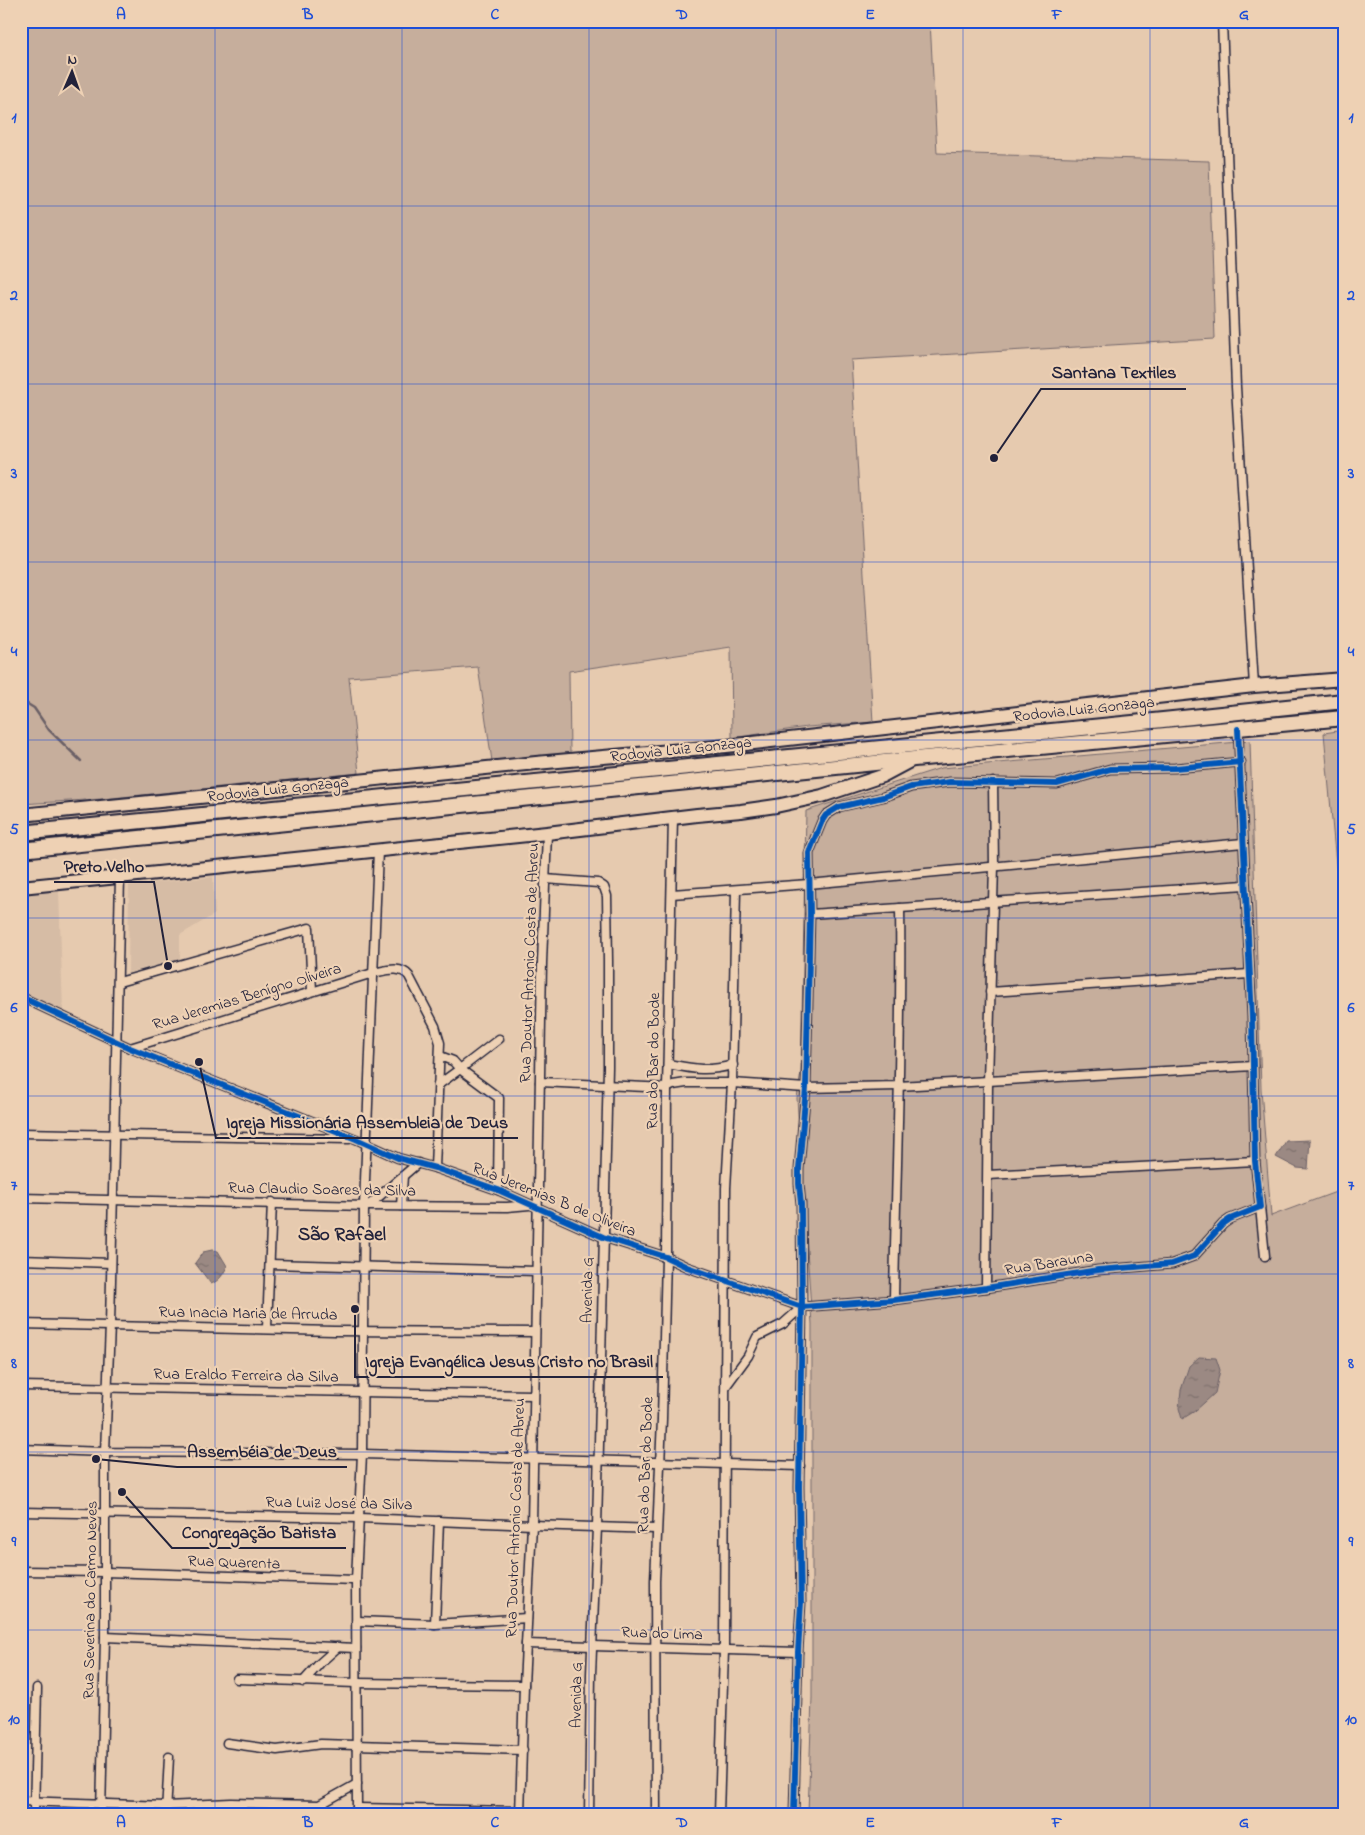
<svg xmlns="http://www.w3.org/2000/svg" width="1365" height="1835" font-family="'Indie Flower',sans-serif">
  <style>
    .built { fill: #d6bca5 }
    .grass { fill: #c6ae9c; stroke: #74686c }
    .water { fill: url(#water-ripples); stroke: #6b6066 }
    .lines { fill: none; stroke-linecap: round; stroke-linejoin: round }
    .stream { stroke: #6b6066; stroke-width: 2.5 }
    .street-casing { stroke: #22223b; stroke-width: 11 }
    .primary-casing { stroke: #22223b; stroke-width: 16 }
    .highway-casing { stroke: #22223b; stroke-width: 18 }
    .street { stroke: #eed1b4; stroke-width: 8 }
    .primary { stroke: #eed1b4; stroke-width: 12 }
    .highway { stroke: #eed1b4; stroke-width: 14 }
    .cycleway-casing { stroke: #eed1b4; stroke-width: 9 }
    .cycleway { stroke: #0057b8; stroke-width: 6 }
    .grid { fill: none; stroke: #1d4ed8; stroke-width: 1; stroke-opacity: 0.55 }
    .labels { text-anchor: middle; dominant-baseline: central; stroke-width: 4.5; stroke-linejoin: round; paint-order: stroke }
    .street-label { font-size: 16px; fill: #22223b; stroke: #eed1b4 }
    .quarter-label { font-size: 19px; font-weight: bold; fill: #22223b; stroke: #eed1b4 }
    .leader { fill: none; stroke: #22223b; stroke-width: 2 }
    .callout-dot { fill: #22223b; stroke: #eed1b4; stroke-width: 2 }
    .callout-label { font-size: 18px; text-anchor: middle; font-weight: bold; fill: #22223b; stroke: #eed1b4; stroke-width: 4.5; stroke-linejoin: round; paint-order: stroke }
    .neatline { fill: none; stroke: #1d4ed8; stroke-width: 2 }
    .grid-label { font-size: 16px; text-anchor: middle; font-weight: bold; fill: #1d4ed8 }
  </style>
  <defs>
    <pattern id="water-ripples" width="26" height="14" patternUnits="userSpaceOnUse" patternTransform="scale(1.25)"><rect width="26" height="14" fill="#9b8983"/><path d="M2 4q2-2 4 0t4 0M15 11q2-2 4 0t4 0" fill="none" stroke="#7e706c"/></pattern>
  </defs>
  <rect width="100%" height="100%" fill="#e6caaf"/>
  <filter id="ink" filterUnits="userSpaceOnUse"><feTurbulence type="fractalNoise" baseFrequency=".02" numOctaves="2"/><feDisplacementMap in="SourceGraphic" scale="10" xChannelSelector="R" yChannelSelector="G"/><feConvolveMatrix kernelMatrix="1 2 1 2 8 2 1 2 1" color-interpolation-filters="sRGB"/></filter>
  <g filter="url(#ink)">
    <g class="built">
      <path d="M213,877L215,914L180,935V959L128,973L129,885Z"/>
      <path d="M59,891L63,1013L21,990V894Z"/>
    </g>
    <g class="grass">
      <path d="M21,21H930L937,153L1209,161L1215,339L851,360L873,722L807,727L732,738L731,647L569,671L570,754L492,761L478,667L349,677L359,773L102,799L21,804Z"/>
      <path d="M1344,730V884L1338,886L1324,733Z"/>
      <path d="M1250,741L1261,1089L1271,1216L1344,1189V1814H808L812,1698V1324L797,1098L801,1072L806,811L941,768Z"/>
    </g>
    <g class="water">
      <path d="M1310,1140L1308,1169L1297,1168L1276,1157L1286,1141Z"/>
      <path d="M212,1250L218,1251L227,1266C224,1274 219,1281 211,1284L195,1263L203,1252Z"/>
      <path d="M1199,1357L1216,1358L1220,1370L1215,1393L1195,1411L1182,1419L1179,1408L1181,1390L1189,1366Z"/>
    </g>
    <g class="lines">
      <path class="stream" d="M21,700L34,708L49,730L81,761"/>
      <defs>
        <g id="street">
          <path d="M1222,21L1236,387L1254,686"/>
          <path d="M545,879L598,883L604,887L607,896L608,961V1067L597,1527L591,1674L589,1814"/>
          <path d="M672,894L809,884L1243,843"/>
          <path d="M810,914L1245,885"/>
          <path d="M119,982L309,928L312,991"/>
          <path d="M990,992L1249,974"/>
          <path d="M21,997L130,1048L356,1139L398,1158L435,1168L498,1190L603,1237L666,1257L687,1267L802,1307L894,1300L986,1288L1098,1270L1172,1264L1194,1256L1223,1224L1230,1219L1260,1207L1255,1161L1252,1018L1238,729"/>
          <path d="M130,1048L373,973C385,971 400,965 409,976L435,1026L440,1043L435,1168"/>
          <path d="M440,1056L453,1061L460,1069L499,1039"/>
          <path d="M668,1064C694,1069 706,1072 733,1065"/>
          <path d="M540,1082L667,1088L673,1085L686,1083H732L806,1088L898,1086L1253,1066"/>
          <path d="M438,1085L460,1069L499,1098L498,1190"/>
          <path d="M21,1133L349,1139"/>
          <path d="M988,1175L1255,1161"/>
          <path d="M21,1198L368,1206L507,1207L529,1205"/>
          <path d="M368,1206L418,1163"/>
          <path d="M401,1206L403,1176"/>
          <path d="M1260,1207L1265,1256"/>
          <path d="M21,1260L111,1263"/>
          <path d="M270,1264L536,1271"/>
          <path d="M986,1288L988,1082L994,866L993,782"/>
          <path d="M894,1300C896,1169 902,1038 900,908"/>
          <path d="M21,1324L334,1331L535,1332"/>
          <path d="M267,1328L272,1202"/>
          <path d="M21,1386L533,1395"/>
          <path d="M726,1386L748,1356L757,1337L783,1324L802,1307"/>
          <path d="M21,1449L105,1452L362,1454L800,1466"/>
          <path d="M21,1512L360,1518L532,1525L656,1529"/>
          <path d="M21,1571L105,1572L356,1580"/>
          <path d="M357,1621L435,1624L527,1618"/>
          <path d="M435,1624L439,1521"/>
          <path d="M105,1637L356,1648"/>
          <path d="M526,1644L798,1652"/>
          <path d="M237,1679L356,1683L524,1685"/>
          <path d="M303,1682L320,1663L338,1647"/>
          <path d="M227,1743L277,1750L321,1744L523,1750"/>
          <path d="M21,1801L166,1806L231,1803L319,1805L357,1784"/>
          <path d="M357,1808L520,1811"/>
          <path d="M34,1814L37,1688"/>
          <path d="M101,1814L105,1637V1452L110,1325L120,877"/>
          <path d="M166,1814L169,1757"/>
          <path d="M357,1814L356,1580L362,1454L364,1206L378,850"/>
          <path d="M520,1814L524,1685L532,1525L542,963L547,833"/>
          <path d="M656,1814L655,1581L662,1419L666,1257L667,1088L673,818"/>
          <path d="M719,1814L724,1650L726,1188L732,1083L736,890"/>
          <path d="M794,1814L798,1652L801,1603L799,1487L802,1307L801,1204L799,1184V1169L806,1088L810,914L809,853L822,821L826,815L839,807L883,797L911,787L950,782L1057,784L1110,769L1175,768L1241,762"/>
        </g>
        <g id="primary">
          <path d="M21,815L536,763L727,746L1254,686L1344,679"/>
          <path d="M21,887L547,833L697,815L741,811L776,806L822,796L882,776L912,760"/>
        </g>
        <g id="highway">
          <path d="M21,833L1163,720L1344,701"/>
          <path d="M21,850L914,759L1344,718"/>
        </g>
      </defs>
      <use href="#street" class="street-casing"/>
      <use href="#primary" class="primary-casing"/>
      <use href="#highway" class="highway-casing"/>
      <use href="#street" class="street"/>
      <use href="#primary" class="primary"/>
      <use href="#highway" class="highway"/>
      <defs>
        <g id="cycleway">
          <path d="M21,997L130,1048L356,1139L398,1158L435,1168L498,1190L603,1237L666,1257L687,1267L802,1307L894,1300L986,1288L1098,1270L1172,1264L1194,1256L1223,1224L1230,1219L1260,1207L1255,1161L1252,1018L1238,729"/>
          <path d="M794,1814L798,1652L801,1603L799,1487L802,1307L801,1204L799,1184V1169L806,1088L810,914L809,853L822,821L826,815L839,807L883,797L911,787L950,782L1057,784L1110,769L1175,768L1241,762"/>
        </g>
      </defs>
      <use href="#cycleway" class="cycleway-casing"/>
      <use href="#cycleway" class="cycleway"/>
    </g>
  </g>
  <path class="grid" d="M215,21V1814M402,21V1814M589,21V1814M776,21V1814M963,21V1814M1150,21V1814M21,206H1344M21,384H1344M21,562H1344M21,740H1344M21,918H1344M21,1096H1344M21,1274H1344M21,1452H1344M21,1630H1344"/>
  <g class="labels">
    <g class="street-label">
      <text transform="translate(1084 710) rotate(-6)">Rodovia Luiz Gonzaga</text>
      <text transform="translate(681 750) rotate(-6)">Rodovia Luiz Gonzaga</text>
      <text transform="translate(278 790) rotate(-6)">Rodovia Luiz Gonzaga</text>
      <text transform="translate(530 963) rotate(-88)">Rua Doutor Antonio Costa de Abreu</text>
      <text transform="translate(247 997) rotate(-17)">Rua Jeremias Benígno Oliveira</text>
      <text transform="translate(654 1061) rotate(-89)">Rua do Bar do Bode</text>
      <text transform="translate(322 1190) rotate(1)">Rua Claudio Soares da Silva</text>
      <text transform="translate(554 1200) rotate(22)">Rua Jeremias B de Oliveira</text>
      <text transform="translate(1049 1264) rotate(-9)">Rua Barauna</text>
      <text transform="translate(588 1290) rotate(-89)">Avenida G</text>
      <text transform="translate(248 1314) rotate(1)">Rua Inacia Maria de Arruda</text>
      <text transform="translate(246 1376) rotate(1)">Rua Eraldo Ferreira da Silva</text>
      <text transform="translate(646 1465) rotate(-88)">Rua do Bar do Bode</text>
      <text transform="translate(339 1504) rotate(1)">Rua Luiz José da Silva</text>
      <text transform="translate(516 1518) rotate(-88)">Rua Doutor Antonio Costa de Abreu</text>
      <text transform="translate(234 1563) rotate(2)">Rua Quarenta</text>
      <text transform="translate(91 1600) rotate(-89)">Rua Severina do Carmo Neves</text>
      <text transform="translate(662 1634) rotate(2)">Rua do Lima</text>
      <text transform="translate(577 1695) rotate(-89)">Avenida G</text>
    </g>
    <g class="quarter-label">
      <text x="342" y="1235">São Rafael</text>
    </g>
  </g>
  <path class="leader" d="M994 458L1041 389H1186M168 966L154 882H54M199 1062L216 1138H518M355 1309L355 1377H663M96 1459L177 1467H347M122 1492L172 1548H346"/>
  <g class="callout-dot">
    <circle cx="994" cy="458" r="5"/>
    <circle cx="168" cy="966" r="5"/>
    <circle cx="199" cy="1062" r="5"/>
    <circle cx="355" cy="1309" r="5"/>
    <circle cx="96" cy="1459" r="5"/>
    <circle cx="122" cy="1492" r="5"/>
  </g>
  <g class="callout-label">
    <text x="1114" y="378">Santana Textiles</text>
    <text x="104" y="872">Preto Velho</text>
    <text x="367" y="1128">Igreja Missionária Assembleia de Deus</text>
    <text x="509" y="1367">Igreja Evangélica Jesus Cristo no Brasil</text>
    <text x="262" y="1457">Assembéia de Deus</text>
    <text x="259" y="1538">Congregação Batista</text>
  </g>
  <rect width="1365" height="1835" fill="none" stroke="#eed1b4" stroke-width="55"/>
  <g transform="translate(72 72) rotate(2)" stroke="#eed1b4" stroke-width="4" paint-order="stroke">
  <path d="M0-4L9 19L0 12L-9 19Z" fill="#22223b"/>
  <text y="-8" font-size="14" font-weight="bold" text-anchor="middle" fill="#22223b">N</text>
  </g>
  <rect x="28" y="28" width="1310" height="1780" class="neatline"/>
  <g class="grid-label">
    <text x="121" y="19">A</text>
    <text x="308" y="19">B</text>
    <text x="495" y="19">C</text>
    <text x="682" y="19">D</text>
    <text x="870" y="19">E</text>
    <text x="1057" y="19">F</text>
    <text x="1244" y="19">G</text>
    <text x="14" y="122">1</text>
    <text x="1351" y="122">1</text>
    <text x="14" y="300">2</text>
    <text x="1351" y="300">2</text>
    <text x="14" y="478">3</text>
    <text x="1351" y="478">3</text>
    <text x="14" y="656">4</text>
    <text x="1351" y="656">4</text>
    <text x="14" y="834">5</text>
    <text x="1351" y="834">5</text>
    <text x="14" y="1012">6</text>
    <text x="1351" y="1012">6</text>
    <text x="14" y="1190">7</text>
    <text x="1351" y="1190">7</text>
    <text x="14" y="1368">8</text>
    <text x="1351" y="1368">8</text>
    <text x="14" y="1546">9</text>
    <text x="1351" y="1546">9</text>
    <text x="14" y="1724">10</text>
    <text x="1351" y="1724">10</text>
    <text x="121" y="1827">A</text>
    <text x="308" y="1827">B</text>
    <text x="495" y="1827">C</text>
    <text x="682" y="1827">D</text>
    <text x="870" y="1827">E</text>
    <text x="1057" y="1827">F</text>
    <text x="1244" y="1827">G</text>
  </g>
</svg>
